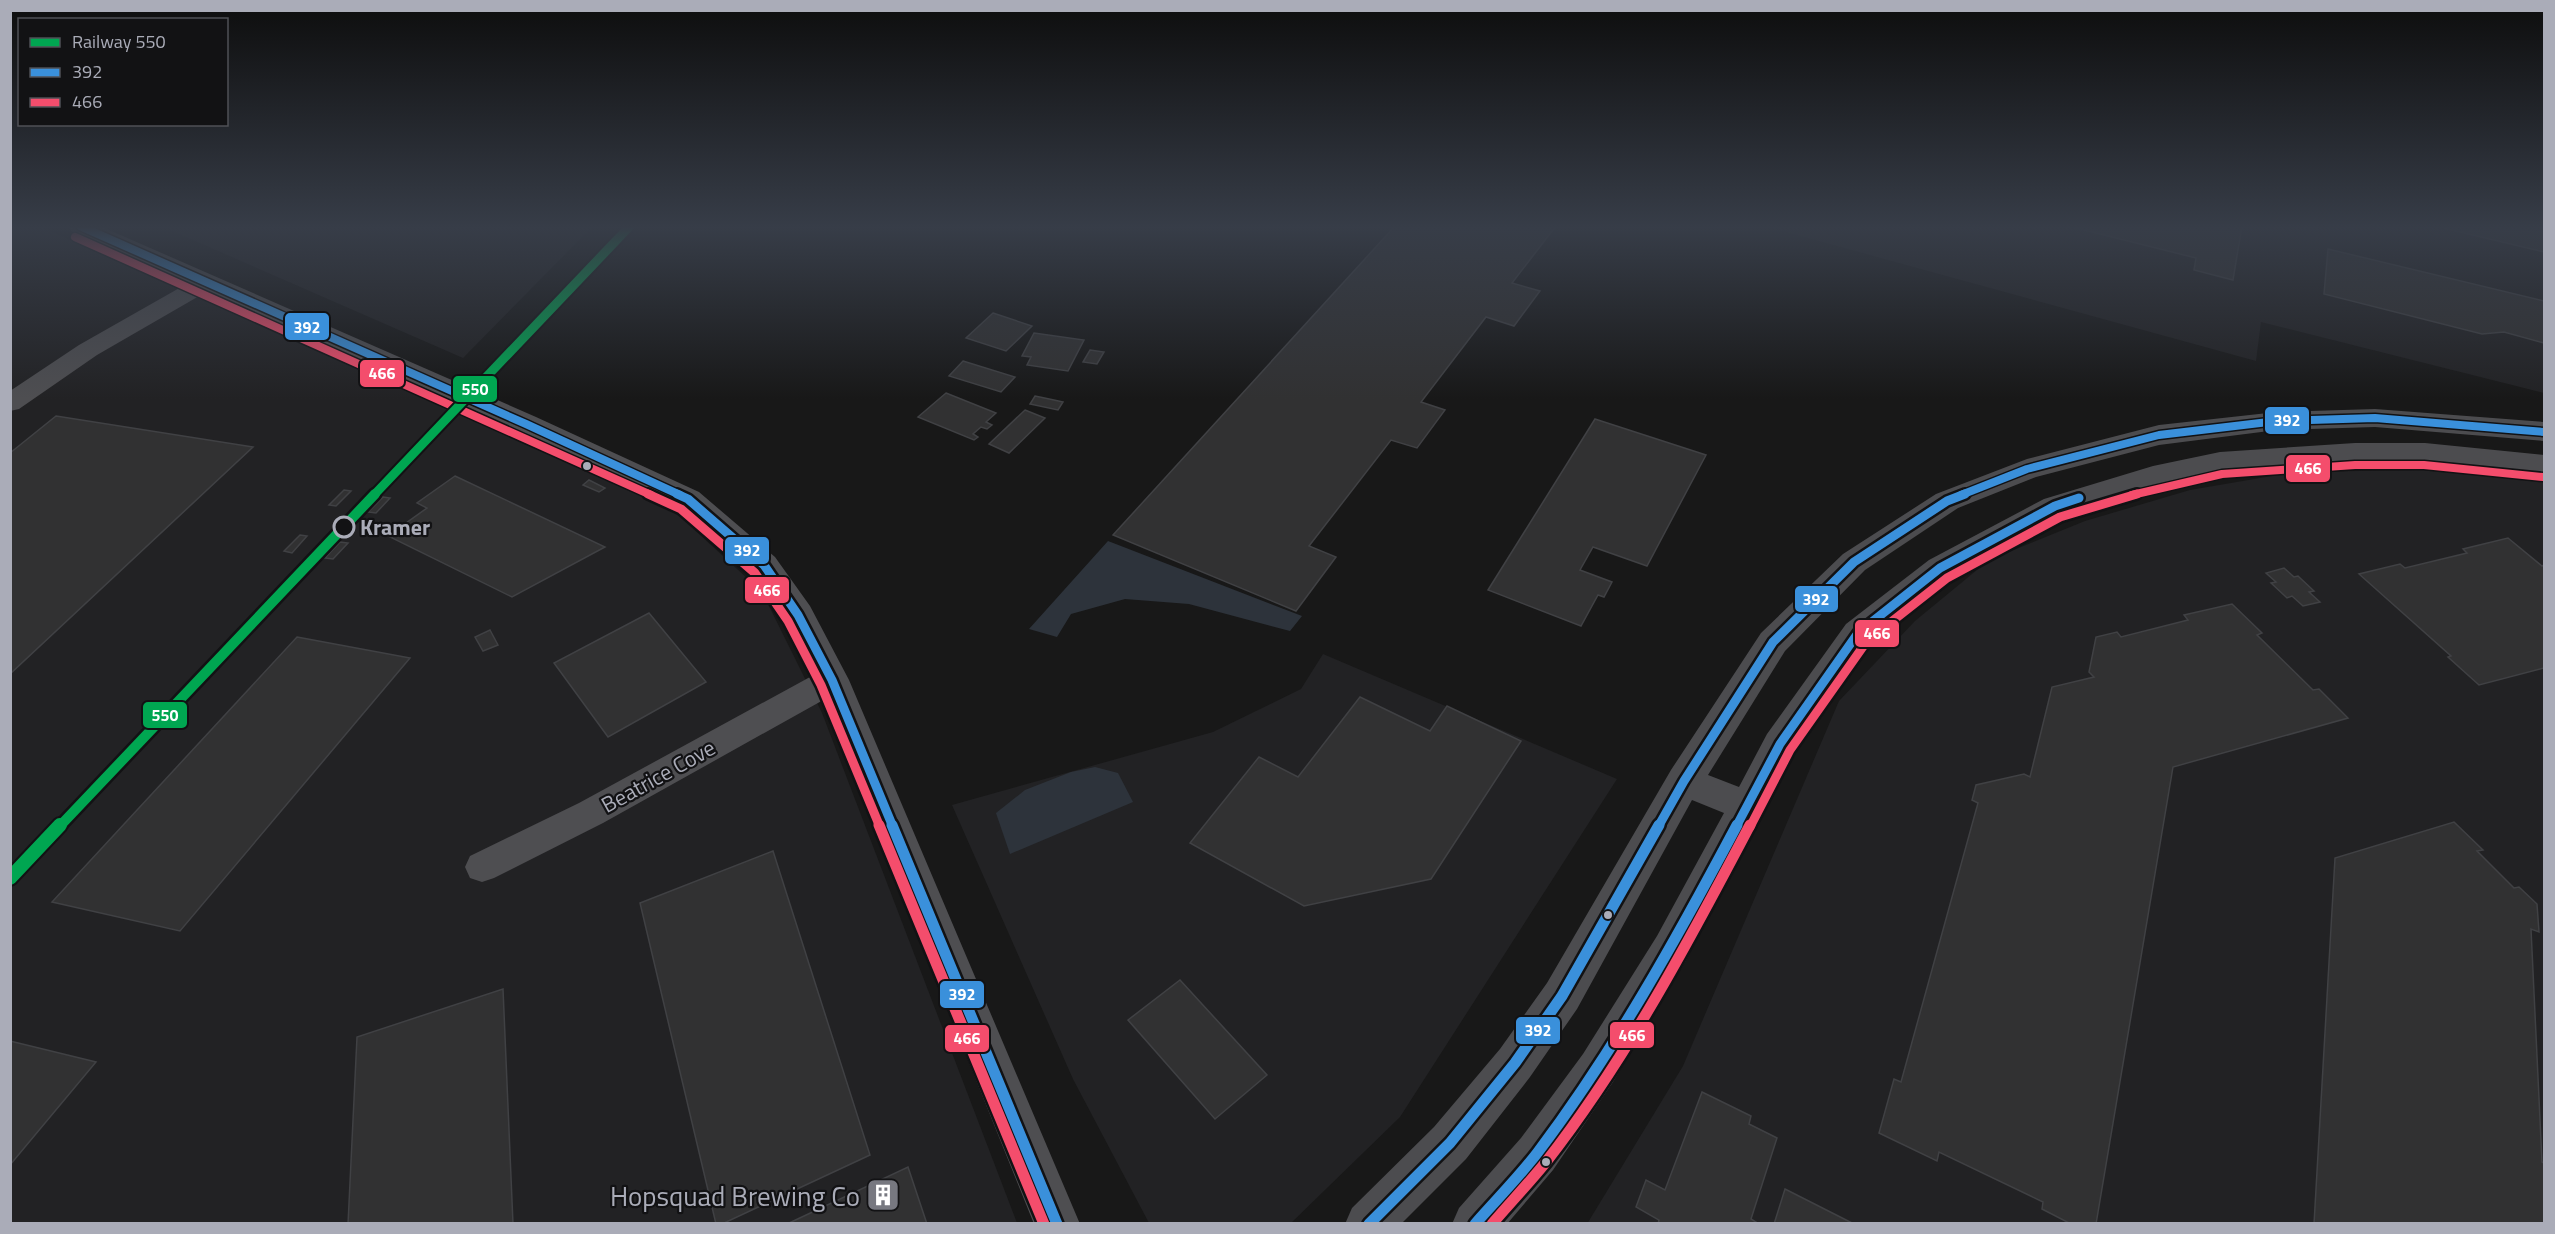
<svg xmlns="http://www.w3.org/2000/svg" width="2555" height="1234" font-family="'Titillium Web',sans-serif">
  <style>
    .built { fill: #222224 }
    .water { fill: #2d333b }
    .building { fill: #313132; stroke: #404144; stroke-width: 1.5 }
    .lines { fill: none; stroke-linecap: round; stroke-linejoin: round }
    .minor { fill: #4e4e51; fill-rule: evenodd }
    .tertiary { fill: #4e4e51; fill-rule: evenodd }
    .secondary { fill: #4c4c4f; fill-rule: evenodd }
    .bus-1-far2-casing { stroke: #121214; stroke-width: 11 }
    .bus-1-far1-casing { stroke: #121214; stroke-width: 14 }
    .bus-1-casing { stroke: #121214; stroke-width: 16 }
    .bus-2-far2-casing { stroke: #121214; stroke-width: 11 }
    .bus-2-far1-casing { stroke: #121214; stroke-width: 14 }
    .bus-2-casing { stroke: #121214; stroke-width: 16 }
    .bus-1-far2 { stroke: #3a90db; stroke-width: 8 }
    .bus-1-far1 { stroke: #3a90db; stroke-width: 9 }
    .bus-1 { stroke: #3a90db; stroke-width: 11 }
    .bus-2-far2 { stroke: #f44d6c; stroke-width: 8 }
    .bus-2-far1 { stroke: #f44d6c; stroke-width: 9 }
    .bus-2 { stroke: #f44d6c; stroke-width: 11 }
    .rail-1-far2-casing { stroke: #121214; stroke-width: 13 }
    .rail-1-far1-casing { stroke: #121214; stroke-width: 15 }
    .rail-1-casing { stroke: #121214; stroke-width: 18 }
    .rail-1-far2 { stroke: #00a651; stroke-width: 9 }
    .rail-1-far1 { stroke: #00a651; stroke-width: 10 }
    .rail-1 { stroke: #00a651; stroke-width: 14 }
    .bus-dot { fill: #aaacb8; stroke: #121214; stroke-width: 2 }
    .stop-dot { fill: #121214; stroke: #aaacb8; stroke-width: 3 }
    .labels { text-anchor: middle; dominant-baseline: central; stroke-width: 4.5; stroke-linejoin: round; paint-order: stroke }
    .stop-label { font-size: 22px; font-weight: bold; fill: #aaacb8; stroke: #121214; text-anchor: start }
    .street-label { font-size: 22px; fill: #aaacb8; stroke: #121214 }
    .near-poi-label { font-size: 27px; fill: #aaacb8; stroke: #121214; text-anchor: end }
    .line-badge { stroke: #121214; stroke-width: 2 }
    .badge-label { font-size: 16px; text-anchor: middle; font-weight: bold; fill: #fff }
  </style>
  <rect width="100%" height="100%" fill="#181818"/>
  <g class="built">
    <path d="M10,226H39L673,510L762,592L822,713L1017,1223H11Z"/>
    <path d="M161,226H593L463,358Z"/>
    <path d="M1764,226H2544V393L2261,322L2256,361Z"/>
    <path d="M2423,470L2544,482V1223L1587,1224L1683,1066L1839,701L1915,621L1989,560L2085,521L2190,490L2295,472Z"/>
    <path d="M1323,654L1617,779L1400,1117L1290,1224L1149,1223L1073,1079L952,805L1213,732L1301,689Z"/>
  </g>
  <g class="water">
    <path d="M1108,541L1302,616L1290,631L1189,604L1125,599L1071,614L1057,637L1029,629Z"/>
    <path d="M1095,767L1118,773L1133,802L1010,854L996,813L1025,790L1071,772Z"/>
  </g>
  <g class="building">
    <path d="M1395,226H1556L1512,283L1540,291L1514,326L1486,317L1421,402L1445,410L1417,448L1391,440L1309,546L1336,557L1296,611L1113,535Z"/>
    <path d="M2068,226H2242L2233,280L2194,270L2196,258Z"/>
    <path d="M2435,226H2544V252Z"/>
    <path d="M2328,249L2544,301V343L2504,332L2482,334L2324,294Z"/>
    <path d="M993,313L1032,326L1006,351L966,338Z"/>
    <path d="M1034,333L1084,340L1068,371L1027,365L1031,357L1022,356Z"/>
    <path d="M1090,350L1104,352L1097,364L1083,362Z"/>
    <path d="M963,361L1015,377L1001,392L949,376Z"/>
    <path d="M946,393L996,413L986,422L992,425L987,429L981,427L973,434L978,437L974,440L918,417Z"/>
    <path d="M1035,396L1054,400L1063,402L1058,410L1030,404Z"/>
    <path d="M1025,410L1045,418L1009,453L989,444Z"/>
    <path d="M56,416L253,447L10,674V453Z"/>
    <path d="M1595,419L1706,455L1647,566L1593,547L1580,570L1612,582L1604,597L1598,595L1581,626L1488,590Z"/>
    <path d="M455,476L605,547L512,597L388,536L427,508L417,503Z"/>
    <path d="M589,480L605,488L599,492L583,485Z"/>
    <path d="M344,490L351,491L336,506L329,505Z"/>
    <path d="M383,497L390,498L376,513L368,512Z"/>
    <path d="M300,535L307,536L292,553L284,551Z"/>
    <path d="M2508,538L2542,566L2544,565V668L2479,685L2448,657L2451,656L2359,574L2400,564L2405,568L2467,553L2463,549Z"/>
    <path d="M340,542L348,543L333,559L325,558Z"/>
    <path d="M2284,568L2294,577L2298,576L2314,591L2309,592L2320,602L2303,606L2292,596L2287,598L2271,583L2276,582L2266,573Z"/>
    <path d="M2232,604L2262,633L2257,635L2313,690L2319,689L2348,718L2173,767L2096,1224H2071L2042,1209L2043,1202L1939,1152L1937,1161L1879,1133L1894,1079L1901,1082L1978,803L1972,800L1976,785L2024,774L2030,777L2052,687L2094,677L2089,672L2096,637L2117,632L2121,637L2188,620L2184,615Z"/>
    <path d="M649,613L706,682L608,737L554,663Z"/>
    <path d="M490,630L498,645L483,651L475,637Z"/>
    <path d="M297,637L410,658L180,931L52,902Z"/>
    <path d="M1360,697L1430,731L1447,706L1521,741L1431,879L1304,906L1190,843L1259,757L1298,777Z"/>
    <path d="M2454,822L2483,850L2477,851L2514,888L2519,887L2537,904L2539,932L2531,929L2542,1162L2544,1163V1224H2314L2335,858Z"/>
    <path d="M773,851L870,1155L722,1224H716L640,903Z"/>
    <path d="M1180,980L1267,1075L1215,1119L1128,1020Z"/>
    <path d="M503,989L513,1224H348L357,1037Z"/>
    <path d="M10,1041L96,1062L10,1165Z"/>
    <path d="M1702,1092L1751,1116L1749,1124L1777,1138L1751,1219L1759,1224H1658L1659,1220L1636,1207L1646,1180L1665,1190Z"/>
    <path d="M908,1167L927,1224H787Z"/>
    <path d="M1785,1189L1854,1224H1774Z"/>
  </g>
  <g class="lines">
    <g class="minor">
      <path d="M205,276L213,278L217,283L213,288L97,355L19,409L10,411V391L79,345L197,278Z"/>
      <path d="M832,668L843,671L848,680L843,689L603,823L494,878L482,882L470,878L465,867L470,856L579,803L821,671Z"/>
    </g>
    <path class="tertiary" d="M68,226H100L536,417L699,492L775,557L810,606L849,680L1080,1224H1034L815,680L785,621L753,573L677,506L516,431L71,231Z"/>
    <path class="secondary" d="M2375,409L2544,422V441L2375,427L2277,430L2159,445L2036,477L1958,508L1865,570L1785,651L1708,775L1739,787L1767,734L1846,624L1929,560L2044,499L2153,466L2220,452L2355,443H2425L2544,455V475L2425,463H2355L2220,472L2156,485L2066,513L1951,576L1870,642L1793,754L1685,962L1613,1082L1553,1170L1507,1224H1452L1459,1208L1521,1138L1583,1054L1657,936L1724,813L1692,800L1577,1009L1530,1077L1466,1159L1401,1224H1345L1352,1208L1434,1127L1500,1049L1547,983L1671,770L1761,633L1843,554L1936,494L2027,459L2159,425L2277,412Z"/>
    <defs>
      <g id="bus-1-far2">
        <path d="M80,226L526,424L680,495"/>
        <path d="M1961,495L2027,469L2159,435L2277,421L2375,418L2544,432"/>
      </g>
      <g id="bus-1-far1">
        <path d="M677,494L688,499L764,565L798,615L832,680L893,827"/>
        <path d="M1658,827L1684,781L1773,642L1854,562L1947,501L1965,494"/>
        <path d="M1736,827L1780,744L1858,633L1940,568L2055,506L2079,498"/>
      </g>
      <g id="bus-1">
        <path d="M892,825L1057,1224"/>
        <path d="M1369,1224L1450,1143L1515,1063L1562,996L1659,825"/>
        <path d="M1475,1224C1496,1200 1519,1177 1538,1152C1615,1050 1677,938 1737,825"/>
      </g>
      <g id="bus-2-far2">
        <path d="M75,237L651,495"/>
        <path d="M2132,495L2222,474L2355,465H2424L2543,477"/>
      </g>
      <g id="bus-2-far1">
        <path d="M648,494L681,509L755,573L788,621L821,685L880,827"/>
        <path d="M1750,827L1790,750L1867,641L1947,578L2060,517L2137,494"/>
      </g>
      <g id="bus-2">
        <path d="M879,825L1044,1224"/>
        <path d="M1492,1224C1510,1203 1529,1183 1546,1162C1627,1058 1689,941 1750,825"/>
      </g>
    </defs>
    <use href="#bus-1-far2" class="bus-1-far2-casing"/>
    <use href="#bus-1-far1" class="bus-1-far1-casing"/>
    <use href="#bus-1" class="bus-1-casing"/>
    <use href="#bus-2-far2" class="bus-2-far2-casing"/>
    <use href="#bus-2-far1" class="bus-2-far1-casing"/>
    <use href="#bus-2" class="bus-2-casing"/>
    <use href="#bus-1-far2" class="bus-1-far2"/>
    <use href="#bus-1-far1" class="bus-1-far1"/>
    <use href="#bus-1" class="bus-1"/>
    <use href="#bus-2-far2" class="bus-2-far2"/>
    <use href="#bus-2-far1" class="bus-2-far1"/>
    <use href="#bus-2" class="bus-2"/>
    <defs>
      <path id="rail-1-far2" d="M374,495L630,226"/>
      <path id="rail-1-far1" d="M59,827L375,494"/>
      <path id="rail-1" d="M10,878L60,825"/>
    </defs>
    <use href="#rail-1-far2" class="rail-1-far2-casing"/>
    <use href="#rail-1-far1" class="rail-1-far1-casing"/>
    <use href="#rail-1" class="rail-1-casing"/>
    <use href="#rail-1-far2" class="rail-1-far2"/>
    <use href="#rail-1-far1" class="rail-1-far1"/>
    <use href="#rail-1" class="rail-1"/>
  </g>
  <linearGradient id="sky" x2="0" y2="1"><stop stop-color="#0d0d0d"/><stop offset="0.57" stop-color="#373d48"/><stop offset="1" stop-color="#373d48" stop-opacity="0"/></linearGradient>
  <rect width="2555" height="399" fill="url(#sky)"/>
  <defs>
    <symbol id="building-square" viewBox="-11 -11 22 22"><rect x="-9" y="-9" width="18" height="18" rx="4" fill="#777880" stroke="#121214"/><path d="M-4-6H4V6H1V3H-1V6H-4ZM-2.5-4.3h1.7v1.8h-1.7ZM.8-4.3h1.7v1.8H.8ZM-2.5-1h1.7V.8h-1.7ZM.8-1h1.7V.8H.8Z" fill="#fff"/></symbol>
  </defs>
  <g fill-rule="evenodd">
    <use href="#building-square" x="864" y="1176" width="38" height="38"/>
  </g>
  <g class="bus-dot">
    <circle cx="587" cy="466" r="5"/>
    <circle cx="1608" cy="915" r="5"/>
    <circle cx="1546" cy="1162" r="5"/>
  </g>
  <circle class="stop-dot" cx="344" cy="527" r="10"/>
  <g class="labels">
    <g class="stop-label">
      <text x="360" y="527">Kramer</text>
    </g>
    <g class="street-label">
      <text transform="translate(658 776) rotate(-29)">Beatrice Cove</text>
    </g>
    <g class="near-poi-label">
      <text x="860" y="1195">Hopsquad Brewing Co</text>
    </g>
  </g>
  <g class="line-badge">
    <rect x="284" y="312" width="46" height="29" rx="6" fill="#3a90db"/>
    <rect x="359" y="359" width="46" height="29" rx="6" fill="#f44d6c"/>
    <rect x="452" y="375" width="46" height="28" rx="6" fill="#00a651"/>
    <rect x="2264" y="406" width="46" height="29" rx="6" fill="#3a90db"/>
    <rect x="2285" y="454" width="46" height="29" rx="6" fill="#f44d6c"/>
    <rect x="724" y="536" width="46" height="29" rx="6" fill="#3a90db"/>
    <rect x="744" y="576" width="46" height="28" rx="6" fill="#f44d6c"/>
    <rect x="1794" y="585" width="45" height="28" rx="6" fill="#3a90db"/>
    <rect x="1854" y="619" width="46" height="29" rx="6" fill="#f44d6c"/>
    <rect x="142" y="701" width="46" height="28" rx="6" fill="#00a651"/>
    <rect x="939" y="980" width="46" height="29" rx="6" fill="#3a90db"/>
    <rect x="1515" y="1016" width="46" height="29" rx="6" fill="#3a90db"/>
    <rect x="1609" y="1021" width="46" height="28" rx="6" fill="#f44d6c"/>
    <rect x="944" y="1024" width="46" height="29" rx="6" fill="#f44d6c"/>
  </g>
  <g class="badge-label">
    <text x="307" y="333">392</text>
    <text x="382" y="379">466</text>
    <text x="475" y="395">550</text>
    <text x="2287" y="426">392</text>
    <text x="2308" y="474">466</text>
    <text x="747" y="556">392</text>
    <text x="767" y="596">466</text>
    <text x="1816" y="605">392</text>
    <text x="1877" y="639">466</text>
    <text x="165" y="721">550</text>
    <text x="962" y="1000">392</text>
    <text x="1538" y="1036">392</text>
    <text x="1632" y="1041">466</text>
    <text x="967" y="1044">466</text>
  </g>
  <rect width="2555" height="1234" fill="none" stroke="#aaacb8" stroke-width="24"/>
  <rect x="18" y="18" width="210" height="108" fill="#121214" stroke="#4f5056" stroke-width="1.5"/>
  <rect x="30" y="38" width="30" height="9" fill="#00a651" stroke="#4f5056" stroke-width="1.5"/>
  <text x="72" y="48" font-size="18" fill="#aaacb8">Railway 550</text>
  <rect x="30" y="68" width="30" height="9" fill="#3a90db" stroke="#4f5056" stroke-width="1.5"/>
  <text x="72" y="78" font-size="18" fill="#aaacb8">392</text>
  <rect x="30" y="98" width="30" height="9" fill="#f44d6c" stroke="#4f5056" stroke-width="1.5"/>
  <text x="72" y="108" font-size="18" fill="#aaacb8">466</text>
</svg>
